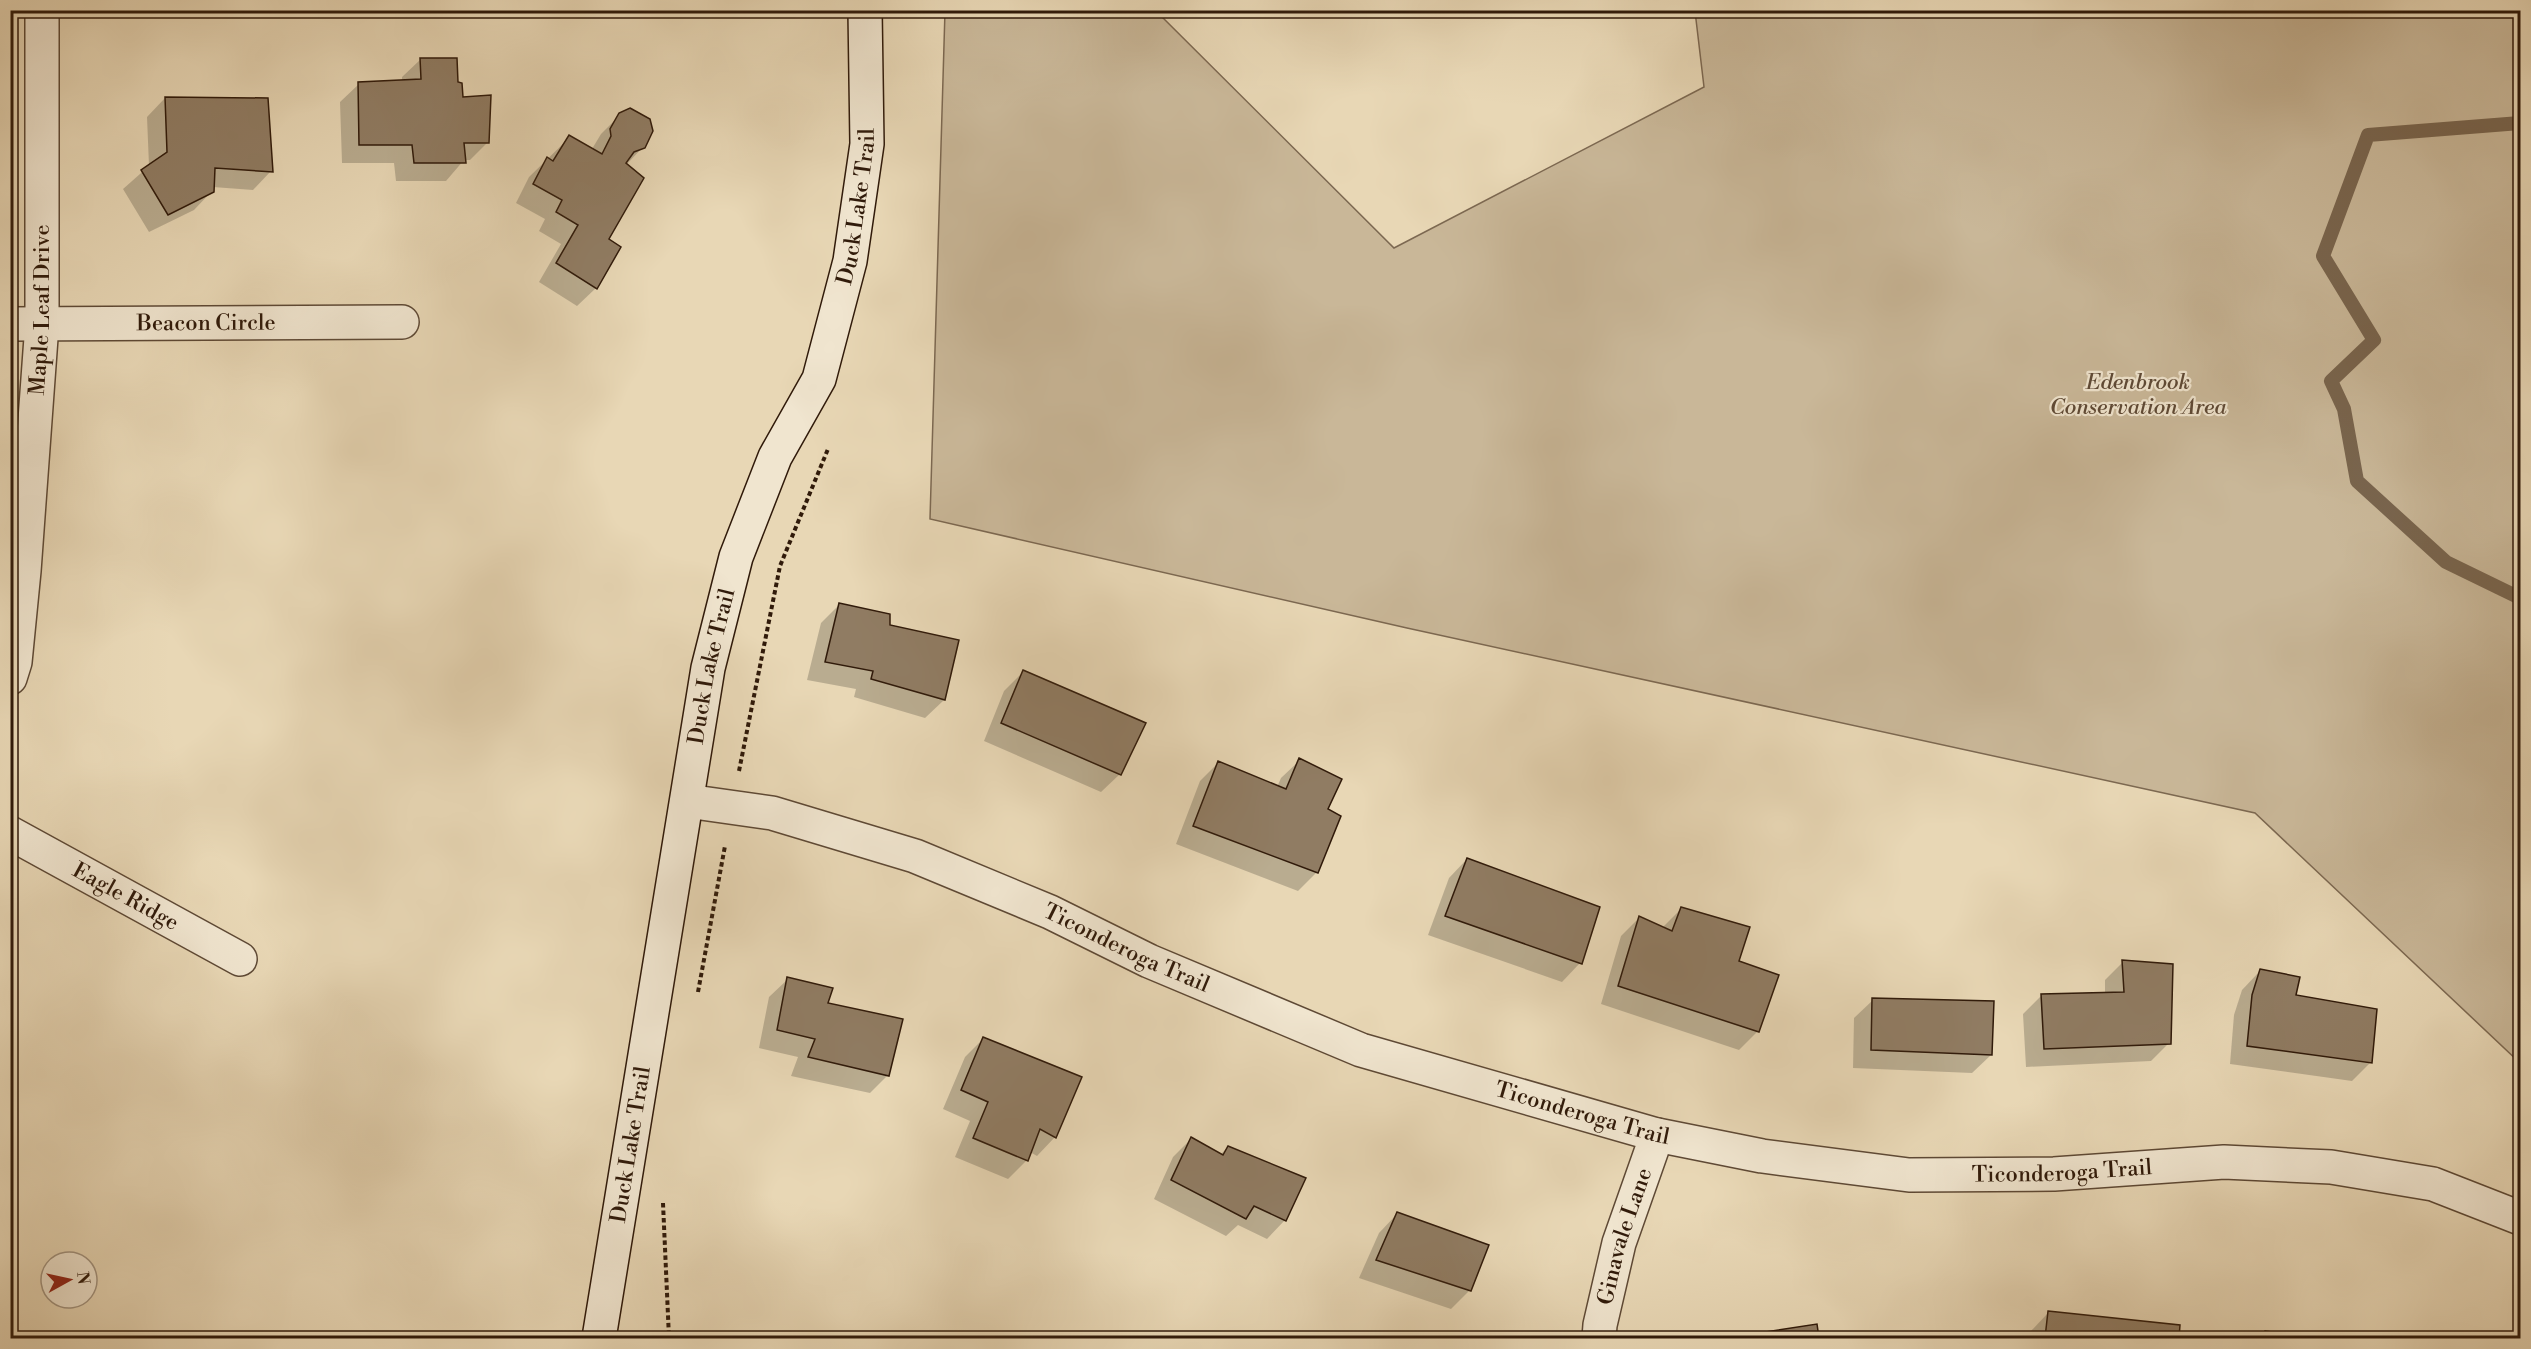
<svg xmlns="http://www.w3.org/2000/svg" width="2531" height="1349" font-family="'Libre Bodoni',serif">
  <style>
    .green { fill: #c9b798; stroke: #7c6851; stroke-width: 1.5 }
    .shadow { fill: #0003 }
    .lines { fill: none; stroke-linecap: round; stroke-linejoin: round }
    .stream { stroke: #79654e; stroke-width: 14 }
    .building { fill: #907c63; stroke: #301a0a; stroke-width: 1.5 }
    .street-casing { stroke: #5e4935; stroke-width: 36 }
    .secondary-casing { stroke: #301a0a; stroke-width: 36 }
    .path { stroke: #301a0a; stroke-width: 4; stroke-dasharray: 4.5 3; stroke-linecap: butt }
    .street { stroke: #f0e5cf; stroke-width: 33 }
    .secondary { stroke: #f0e5cf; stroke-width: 33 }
    .labels { text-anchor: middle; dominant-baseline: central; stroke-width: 4.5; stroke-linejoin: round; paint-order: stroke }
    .street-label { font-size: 22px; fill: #301a0a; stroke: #f0e5cf }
    .park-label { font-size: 22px; font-style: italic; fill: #5e4935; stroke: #f0e5cf }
  </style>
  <rect width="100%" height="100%" fill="#e8d7b5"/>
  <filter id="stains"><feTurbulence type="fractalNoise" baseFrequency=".00333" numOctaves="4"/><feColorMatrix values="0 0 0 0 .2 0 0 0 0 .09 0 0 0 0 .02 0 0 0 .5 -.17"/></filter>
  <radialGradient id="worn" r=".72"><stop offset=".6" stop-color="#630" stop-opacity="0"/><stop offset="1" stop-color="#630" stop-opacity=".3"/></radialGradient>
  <path class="green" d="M945,11H1156L1394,248L1704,87L1695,11H2520V1063L2255,813L1407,628L930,519Z"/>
  <g class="shadow">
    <path d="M421,59L456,83L461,99L488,142L470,160H464L446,181H396L394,163H342L340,102L359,84L402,81V77Z"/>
    <path d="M165,98L271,171L253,190L213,187L212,191L194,210L149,232L123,189L149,166L147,117Z"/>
    <path d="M620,115L643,147L626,165L607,239L619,247L596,288L577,306L539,282L561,244L539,231L545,219L516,203L529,177L570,137L592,149L601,134Z"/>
    <path d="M839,605L889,626L958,642L944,700L925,718L854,697L856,689L807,680L821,623Z"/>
    <path d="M1023,672L1120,774L1101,792L984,741L1004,691Z"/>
    <path d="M1300,760L1326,810L1339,817L1316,873L1298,891L1176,844L1200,781L1218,763L1277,787L1281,778Z"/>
    <path d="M1467,859L1580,963L1562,982L1428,935L1449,878Z"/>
    <path d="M1681,909L1738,962L1758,1031L1739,1050L1601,1004L1621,936L1639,918L1662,928Z"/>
    <path d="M2123,962L2169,1043L2151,1061L2026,1067L2023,1014L2042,995L2105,994V980Z"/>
    <path d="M2260,971L2295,997L2371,1062L2352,1081L2230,1064L2234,1015L2242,990Z"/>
    <path d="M788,979L826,1004L888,1075L870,1093L791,1076L798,1057L759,1048L769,997Z"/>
    <path d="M1873,1000L1991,1055L1972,1073L1853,1068L1854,1018Z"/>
    <path d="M983,1039L1055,1137L1037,1156L1030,1152L1027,1160L1008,1179L955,1157L970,1121L943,1109L965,1057Z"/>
    <path d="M1191,1139L1220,1155L1228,1147L1285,1220L1267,1239L1238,1225L1226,1236L1154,1199L1173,1157Z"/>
    <path d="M1397,1214L1470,1290L1451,1309L1359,1278L1379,1233Z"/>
    <path d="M2048,1313L2179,1326L2178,1338H2029L2030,1332Z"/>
    <path d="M1815,1326L1817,1338H1754L1759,1334Z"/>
    <path d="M2265,1332L2308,1338H2259Z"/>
  </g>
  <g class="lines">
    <path class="stream" d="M2520,123L2368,135L2323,256L2374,340L2331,381L2344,409L2357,481L2446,562L2520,598"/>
  </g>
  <g class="building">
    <path d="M420,58H457L458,82L462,83L463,97L491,95L489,143H464L466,163H414L412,145H359L358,82L421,79Z"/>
    <path d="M165,97L268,98L273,172L215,168L214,192L168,215L141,170L167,152Z"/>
    <path d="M630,108L650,119L653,131L645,148L634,152L626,163L644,178L609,239L621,247L597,289L556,263L578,225L556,212L562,200L533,184L547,157L553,161L569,135L602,154L611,136L610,129L619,113Z"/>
    <path d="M839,603L890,614V625L959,640L945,700L871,679L873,671L825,662Z"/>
    <path d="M1023,670L1146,723L1121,775L1001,723Z"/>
    <path d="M1299,758L1342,779L1328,809L1341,816L1318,873L1193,826L1218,761L1286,789Z"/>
    <path d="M1467,858L1600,907L1582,964L1445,916Z"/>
    <path d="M1681,907L1750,927L1739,961L1779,975L1759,1032L1618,986L1639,916L1672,931Z"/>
    <path d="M2122,960L2173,964L2171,1044L2044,1049L2041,994L2124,992Z"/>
    <path d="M2260,969L2300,977L2296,995L2377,1009L2372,1063L2247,1046L2252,995Z"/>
    <path d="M787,977L833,988L828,1003L903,1019L889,1076L808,1057L815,1039L777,1030Z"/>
    <path d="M1872,998L1994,1001L1992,1055L1871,1050Z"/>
    <path d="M983,1037L1082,1077L1056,1138L1040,1129L1028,1161L973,1138L988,1102L961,1090Z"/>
    <path d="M1191,1137L1223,1155L1228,1146L1306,1178L1286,1221L1254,1206L1246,1219L1171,1180Z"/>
    <path d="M1397,1212L1489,1245L1471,1291L1376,1260Z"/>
    <path d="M2048,1311L2180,1325L2179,1338H2045Z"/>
    <path d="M1817,1324L1819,1338H1759L1758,1333Z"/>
    <path d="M2265,1331L2318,1338H2264Z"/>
  </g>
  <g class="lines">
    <defs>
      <g id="street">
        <path id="s1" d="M10,324L402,322"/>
        <path id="s2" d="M10,678L15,662L24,571L42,324V10"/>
        <path id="s3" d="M687,801L772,813L915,856L1050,912L1149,961L1361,1050L1657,1135L1762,1156L1909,1175L2054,1174L2224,1162L2331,1167L2433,1184L2520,1218"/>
        <path id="s4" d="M10,833L240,959"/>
        <path id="s5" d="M1599,1338L1600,1325L1619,1243L1657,1135"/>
      </g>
      <g id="secondary">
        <path id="s6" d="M599,1338L708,668L736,557L775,457L819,379L850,261L867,144L865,10"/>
      </g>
    </defs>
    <use href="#street" class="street-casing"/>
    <use href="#secondary" class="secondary-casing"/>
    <g class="path">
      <path d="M739,771L780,566L828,449"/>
      <path d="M698,992L725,846"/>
      <path d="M663,1203L669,1338"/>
    </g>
    <use href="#street" class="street"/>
    <use href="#secondary" class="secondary"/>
  </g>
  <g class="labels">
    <g class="street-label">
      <text stroke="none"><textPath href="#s6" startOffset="1167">Duck Lake Trail</textPath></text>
      <text stroke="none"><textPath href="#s2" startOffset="370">Maple Leaf Drive</textPath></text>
      <text stroke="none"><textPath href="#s1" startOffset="196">Beacon Circle</textPath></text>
      <text stroke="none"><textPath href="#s6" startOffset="681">Duck Lake Trail</textPath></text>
      <text stroke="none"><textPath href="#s4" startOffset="132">Eagle Ridge</textPath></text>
      <text stroke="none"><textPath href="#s3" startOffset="466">Ticonderoga Trail</textPath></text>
      <text stroke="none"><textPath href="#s3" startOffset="952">Ticonderoga Trail</textPath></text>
      <text stroke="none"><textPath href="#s6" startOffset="196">Duck Lake Trail</textPath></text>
      <text stroke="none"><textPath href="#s3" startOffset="1438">Ticonderoga Trail</textPath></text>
      <text stroke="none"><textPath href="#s5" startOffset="105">Ginavale Lane</textPath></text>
    </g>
    <g class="park-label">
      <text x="2138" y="382">Edenbrook<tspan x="2138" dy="25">Conservation Area</tspan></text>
    </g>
  </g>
  <rect width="2531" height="1349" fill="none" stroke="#e8d7b5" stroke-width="36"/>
  <rect x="12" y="12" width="2507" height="1325" fill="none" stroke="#301a0a" stroke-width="3"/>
  <rect x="18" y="18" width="2495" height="1313" fill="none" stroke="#301a0a" stroke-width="1.5"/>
  <g transform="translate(69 1280) rotate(82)"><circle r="28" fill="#f0e5cf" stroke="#a39480" stroke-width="1.5"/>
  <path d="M0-4.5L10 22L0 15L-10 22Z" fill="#8f2418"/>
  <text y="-9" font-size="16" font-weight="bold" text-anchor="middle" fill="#301a0a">N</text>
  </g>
  <rect width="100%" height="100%" filter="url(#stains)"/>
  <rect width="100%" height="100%" fill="url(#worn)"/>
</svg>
